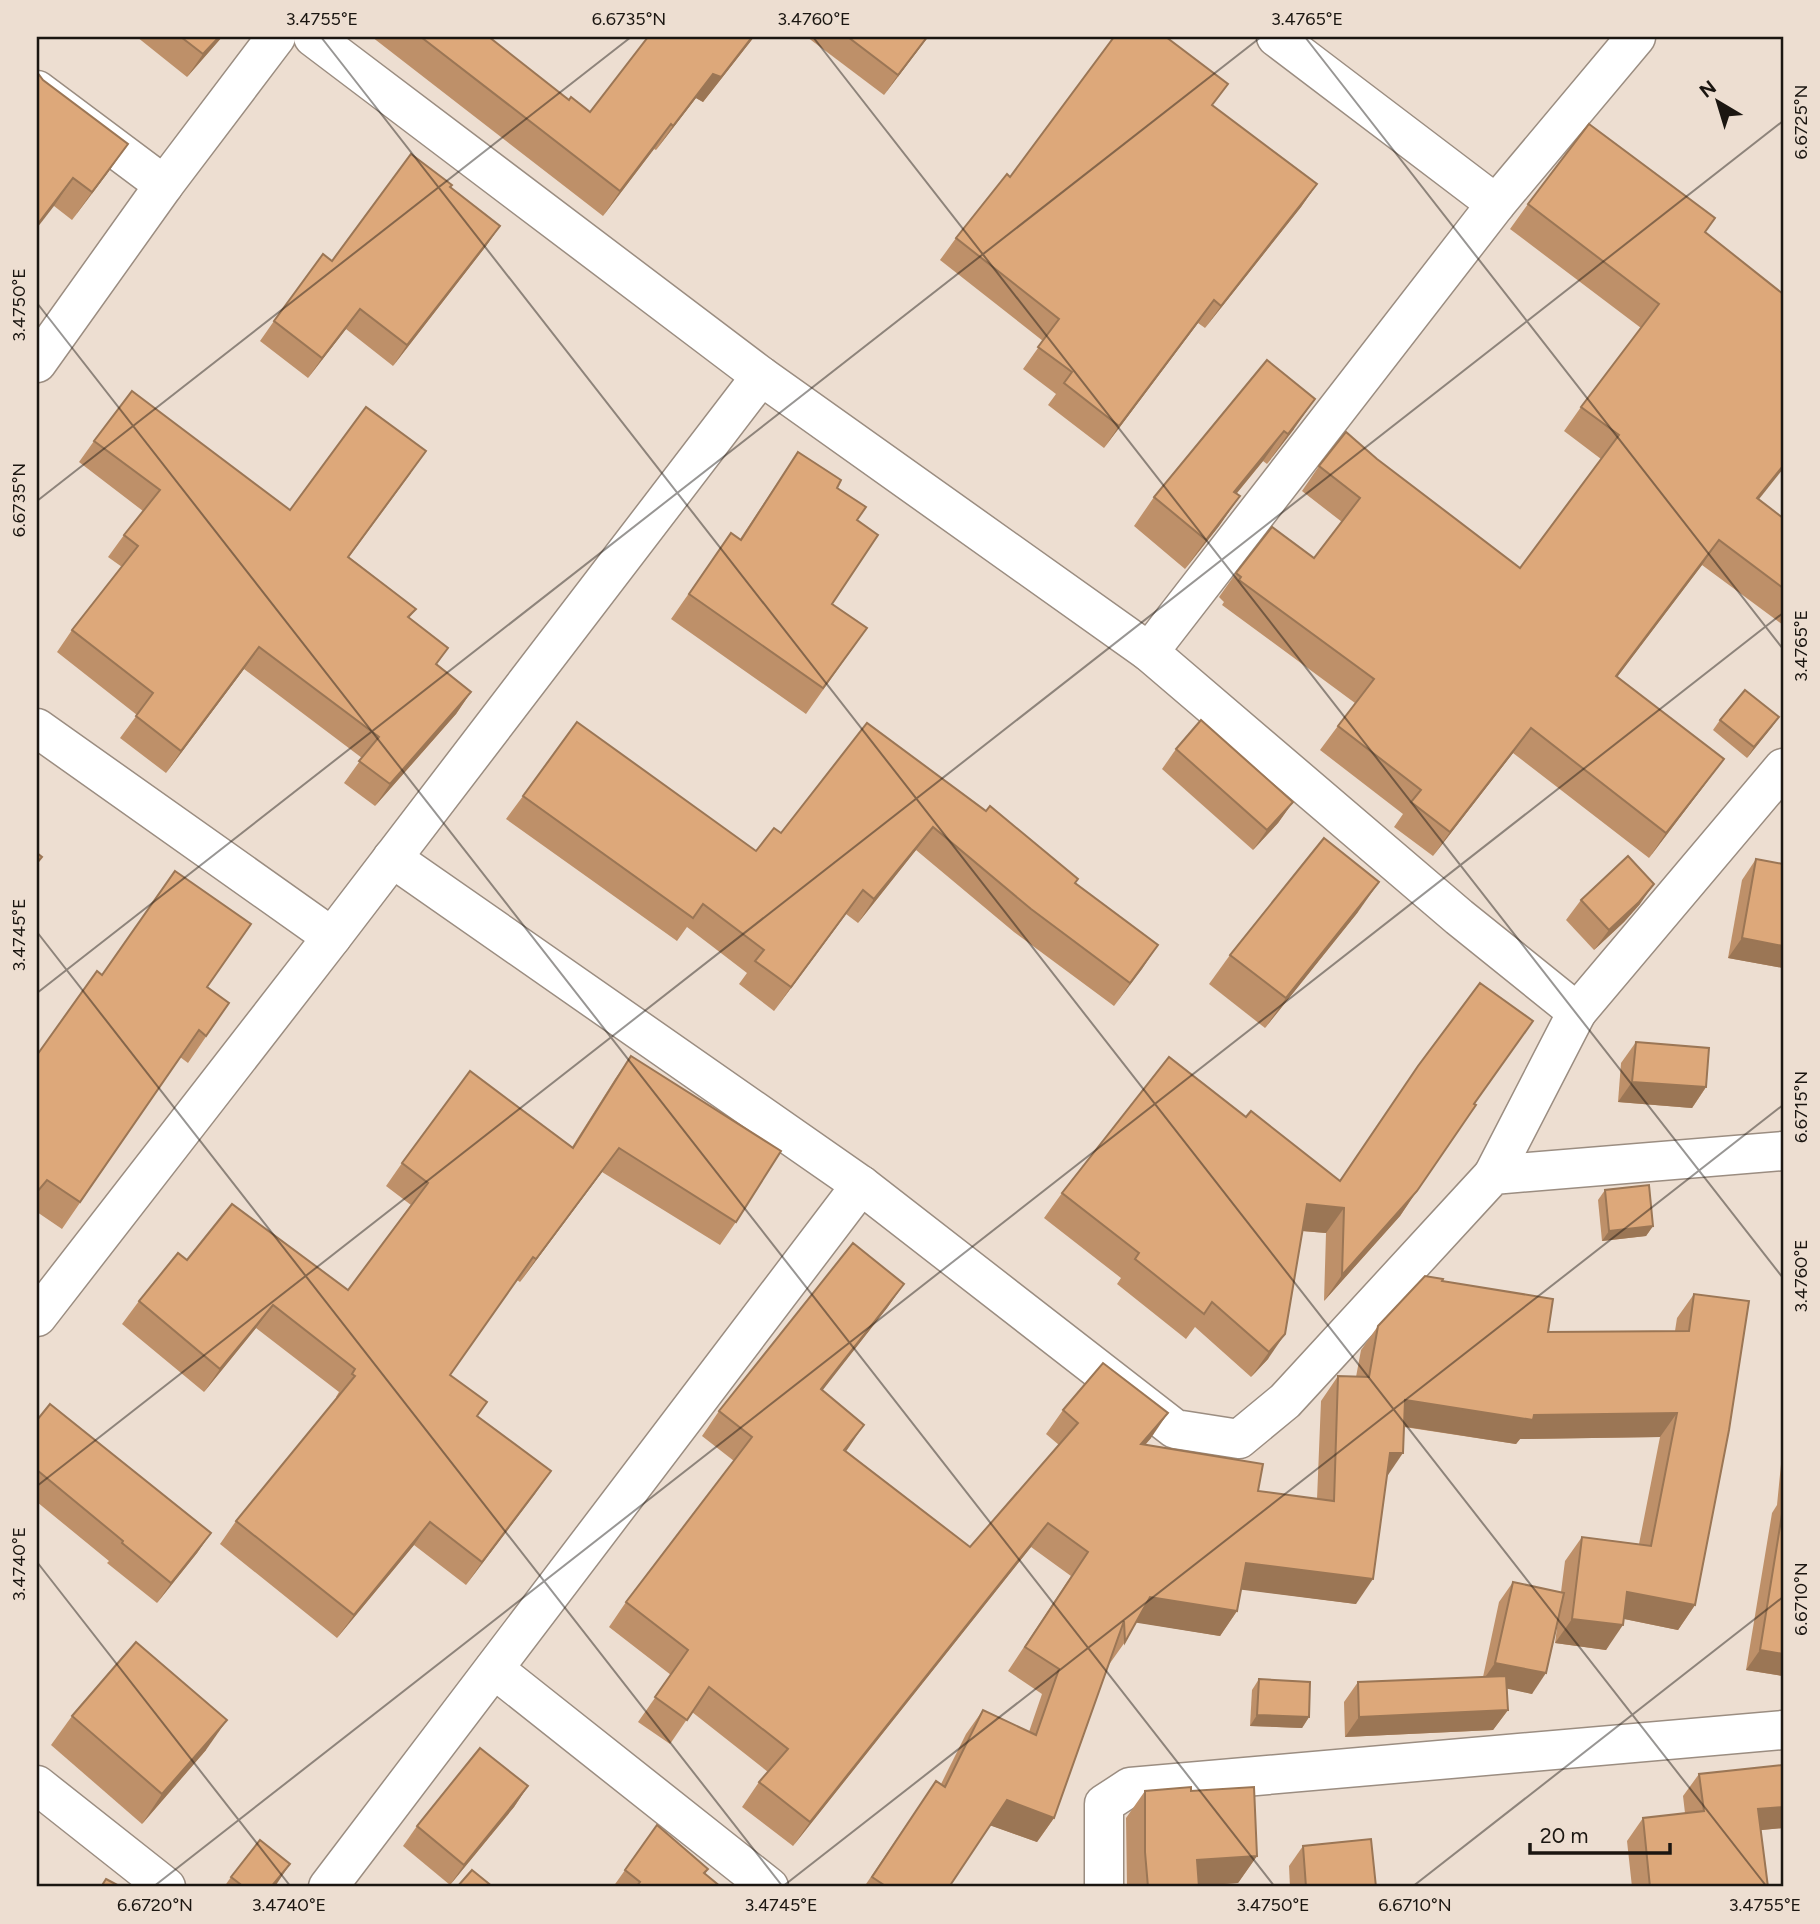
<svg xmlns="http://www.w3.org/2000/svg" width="1820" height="1924" font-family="Figtree,sans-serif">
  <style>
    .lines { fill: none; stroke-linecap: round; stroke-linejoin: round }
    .minor-casing { stroke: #9b8d81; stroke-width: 41 }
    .minor { stroke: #fff; stroke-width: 38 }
    .wall { fill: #be9069 }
    .shaded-wall { fill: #9b7655 }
    .building { fill: #dda87a; stroke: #9b7655; stroke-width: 2 }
    .ticks { fill: none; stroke: #1b1611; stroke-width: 2; stroke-opacity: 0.45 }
    .neatline { fill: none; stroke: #1b1611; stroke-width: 2.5 }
    .ticks-label { font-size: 18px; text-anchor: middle; fill: #1b1611 }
  </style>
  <rect width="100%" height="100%" fill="#edded1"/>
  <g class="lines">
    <defs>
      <g id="minor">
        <path d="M313,37L761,376L1149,652L1459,917L1577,1012L1493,1175"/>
        <path d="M1276,37L1496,204"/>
        <path d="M37,90L164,185"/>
        <path d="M37,363L164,185L276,37"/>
        <path d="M1149,652L1496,204L1636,37"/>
        <path d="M37,728L332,937"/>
        <path d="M392,858L861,1185L1175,1429L1239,1439L1285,1401L1493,1175L1783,1151"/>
        <path d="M1577,1012L1783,768"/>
        <path d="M37,1317L332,937L761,376"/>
        <path d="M494,1669L769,1887"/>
        <path d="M37,1785L166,1887"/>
        <path d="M328,1887L861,1185"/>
        <path d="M1104,1887V1804L1130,1787L1783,1730"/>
      </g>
    </defs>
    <use href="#minor" class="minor-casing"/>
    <use href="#minor" class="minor"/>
  </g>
  <g class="wall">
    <path d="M137,37H222L187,77Z"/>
    <path d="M372,37H489L569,100L590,112L648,37H754L703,102L696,98L656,150L654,149L603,216Z"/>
    <path d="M807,37H928L884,95Z"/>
    <path d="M37,72L109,171L72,220L54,206Z"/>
    <path d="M1213,106L1317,184L1301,207L1205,328L1198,323L1104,448L1048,405L1056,394L1023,369L1043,341L940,260L956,238L1010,177Z"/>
    <path d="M1528,204L1706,232L1759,500L1783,518V625L1702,565L1617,677L1706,783L1649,858L1513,753L1433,856L1394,827L1403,814L1320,750L1355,703L1222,605L1224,602L1219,597L1236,573L1314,558L1342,522L1302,491L1319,466L1377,459L1520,568L1601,459L1564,431L1581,407L1641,328L1510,229Z"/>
    <path d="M500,226L486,246L393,366L346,329L308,378L260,341L274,321L332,261Z"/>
    <path d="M1267,360L1294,429L1267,464L1263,461L1237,493L1240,496L1219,526L1185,569L1134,526L1154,497Z"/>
    <path d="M94,441L290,510L411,473L349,557L416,609L409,618L448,648L437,664L471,692L456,714L375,806L344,783L362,758L244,669L166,773L120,738L137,715L57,652L72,630L122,567L108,557L124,535L143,511L79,462Z"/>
    <path d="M798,452L837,488L857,520L832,604L867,628L806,714L671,619L731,533L740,539Z"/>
    <path d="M1779,717L1747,758L1713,730L1720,720Z"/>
    <path d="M867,723L1075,883L1158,945L1114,1006L1014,932L916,850L858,923L846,914L774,1011L739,984L747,973L687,927L677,941L506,819L523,796L756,851L781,833Z"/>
    <path d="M1176,749L1293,802L1278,823L1253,850L1162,769Z"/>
    <path d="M1756,859L1783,864V968L1728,958L1742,880Z"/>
    <path d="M1581,900L1640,904L1624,922L1594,950L1566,920Z"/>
    <path d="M1358,912L1265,1028L1209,984L1230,955Z"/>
    <path d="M102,975L207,987L229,1003L188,1063L180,1057L62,1229L37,1212V1055Z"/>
    <path d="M1636,1042L1706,1087L1692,1108L1618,1102L1621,1063Z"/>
    <path d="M631,1056L736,1222L720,1245L602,1172L520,1282L517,1280L450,1375L477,1416L551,1471L466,1585L414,1545L337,1638L220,1544L236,1521L337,1398L336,1397L339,1392L256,1328L204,1392L122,1324L139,1301L187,1260L348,1290L411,1205L386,1186L402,1163L572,1147L615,1079Z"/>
    <path d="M1474,1104L1400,1216L1324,1301L1326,1233L1303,1231L1268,1359L1251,1377L1195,1327L1186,1339L1117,1284L1121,1278L1044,1218L1062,1193L1246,1117L1339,1181Z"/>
    <path d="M1605,1190L1653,1226L1646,1236L1602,1241L1598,1200Z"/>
    <path d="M1442,1281L1548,1332L1675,1331L1677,1318L1694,1294L1695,1605L1678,1630L1624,1619L1606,1650L1555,1643L1558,1620L1532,1694L1507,1688L1508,1710L1493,1730L1345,1737L1344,1702L1358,1682L1483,1677L1499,1602L1513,1582L1561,1592L1565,1561L1582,1537L1639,1544L1660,1437L1520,1439L1516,1444L1404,1427L1387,1476L1356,1604L1241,1589L1237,1611L1220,1636L1136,1622L1125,1642L1108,1666V1665L1054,1818L1037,1842L990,1825L949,1887H864L936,1781L941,1784L966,1734L983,1710L1029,1732L1042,1694L1008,1671L1071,1576L1031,1547L793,1846L742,1807L759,1782L768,1772L692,1712L670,1744L638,1722L671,1675L609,1627L626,1602L734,1461L702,1436L719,1411L904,1284L887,1308L822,1390L846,1451L970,1547L1059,1445L1046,1434L1063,1410L1151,1438L1145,1445L1258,1491L1317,1499L1321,1401L1338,1376L1356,1377L1361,1350L1378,1326Z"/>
    <path d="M37,1420L211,1533L197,1553L157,1603L107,1563L109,1561L37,1502Z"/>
    <path d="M1783,1444V1676L1746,1670L1772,1513L1777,1505Z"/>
    <path d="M1259,1679L1309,1717L1302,1728L1250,1726L1252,1690Z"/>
    <path d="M72,1716L206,1750L142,1824L51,1745Z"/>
    <path d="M1699,1774L1783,1828L1760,1830L1768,1887H1632L1627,1841L1643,1818L1685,1813L1683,1796Z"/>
    <path d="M528,1786L514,1807L450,1885L403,1846L417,1826Z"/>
    <path d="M1145,1791H1191L1257,1856L1238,1883L1199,1886V1887H1127L1126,1818Z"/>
    <path d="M657,1825L708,1869L705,1874L721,1887H613Z"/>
    <path d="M1303,1846L1376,1887H1290L1289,1866Z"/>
    <path d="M231,1877L273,1887H224Z"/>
  </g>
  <g class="shaded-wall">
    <path d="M219,37H222L187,77L203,54Z"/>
    <path d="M752,37H754L703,102L696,98L656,150L673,126L713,74Z"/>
    <path d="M927,37H928L884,95L898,75Z"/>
    <path d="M671,124L654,149L603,216L620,191Z"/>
    <path d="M128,144L109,171L72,220L92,192Z"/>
    <path d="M73,178L54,206L37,228V225Z"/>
    <path d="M1317,184L1301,207L1205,328L1221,306Z"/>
    <path d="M500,226L486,246L393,366L407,345Z"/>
    <path d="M1214,300L1198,323L1104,448L1119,426Z"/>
    <path d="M360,309L346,329L308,378L322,358Z"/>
    <path d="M1315,399L1294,429L1267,464L1288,434Z"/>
    <path d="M1284,431L1263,461L1214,521L1234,492Z"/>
    <path d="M1783,466V469L1740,523L1757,498Z"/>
    <path d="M1240,496L1219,526L1185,569L1206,540Z"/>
    <path d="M1719,540L1702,565L1599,701L1616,676Z"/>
    <path d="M259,647L244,669L166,773L181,751Z"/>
    <path d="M471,692L456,714L375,806L390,784Z"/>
    <path d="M1779,717L1772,727L1747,758L1754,747Z"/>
    <path d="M1531,728L1513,753L1433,856L1450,832Z"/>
    <path d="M1724,759L1706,783L1649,858L1666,833Z"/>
    <path d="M1293,802L1278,823L1253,850L1267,830Z"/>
    <path d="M933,827L916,850L858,923L874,899Z"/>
    <path d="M1379,882L1358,912L1265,1028L1286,998Z"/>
    <path d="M1654,884L1640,904L1624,922L1594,950L1609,930Z"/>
    <path d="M863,890L846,914L774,1011L791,987Z"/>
    <path d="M1742,938L1783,946V968L1728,958Z"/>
    <path d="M1158,945L1142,969L1114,1006L1130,983Z"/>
    <path d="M1632,1082L1706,1087L1692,1108L1618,1102Z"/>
    <path d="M619,1148L602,1172L520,1282L536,1259Z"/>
    <path d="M1417,1191L1400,1216L1324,1301L1342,1275Z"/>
    <path d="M1307,1204L1344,1208L1326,1233L1290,1230Z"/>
    <path d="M1653,1226L1646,1236L1602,1241L1609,1231Z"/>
    <path d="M904,1284L887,1308L804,1414L821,1389Z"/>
    <path d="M273,1305L256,1328L204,1392L220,1369Z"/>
    <path d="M1285,1334L1268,1359L1251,1377L1269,1352Z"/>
    <path d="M1405,1400L1677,1413L1660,1437L1520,1439L1516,1444L1388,1424Z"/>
    <path d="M1168,1413L1151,1438L1124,1469L1141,1444Z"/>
    <path d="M864,1425L847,1450L827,1474L844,1450Z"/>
    <path d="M1390,1453H1403L1386,1478Z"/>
    <path d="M551,1471L535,1494L466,1585L482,1562Z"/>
    <path d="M430,1522L414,1545L337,1638L354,1615Z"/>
    <path d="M1048,1523L1031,1547L793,1846L810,1822Z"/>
    <path d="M211,1533L197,1553L157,1603L171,1583Z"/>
    <path d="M1246,1563L1373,1579L1356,1604L1228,1588Z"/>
    <path d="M1627,1592L1695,1605L1678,1630L1610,1616Z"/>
    <path d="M1150,1597L1237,1611L1220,1636L1132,1622Z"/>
    <path d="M1572,1619L1623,1625L1606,1650L1555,1643Z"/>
    <path d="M1760,1650L1783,1654V1676L1746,1670Z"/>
    <path d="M1495,1663L1546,1673L1532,1694L1481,1683Z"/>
    <path d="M1508,1710L1493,1730L1345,1737L1359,1717Z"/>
    <path d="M1257,1715L1309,1717L1302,1728L1250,1726Z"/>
    <path d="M227,1720L206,1750L142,1824L162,1794Z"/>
    <path d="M528,1786L514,1807L450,1885L464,1865Z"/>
    <path d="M1007,1800L1054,1818L1037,1842L989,1825Z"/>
    <path d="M1783,1807V1828L1742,1832L1758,1809Z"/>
    <path d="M1257,1856L1238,1883L1178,1887L1197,1860Z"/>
    <path d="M290,1864L276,1885L273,1887H271Z"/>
  </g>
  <g class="building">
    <path d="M181,37H219L203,54Z"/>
    <path d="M421,37H489L569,100L571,97L590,112L648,37H752L721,77L713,74L673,126L671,124L620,191Z"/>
    <path d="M848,37H927L898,75Z"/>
    <path d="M1114,37H1166L1228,84L1212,105L1317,184L1221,306L1214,300L1119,426L1064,383L1072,372L1038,347L1059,319L956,238L1007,174L1010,177Z"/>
    <path d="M37,72L43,80L128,144L92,192L73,178L37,225Z"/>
    <path d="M1589,124L1715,218L1705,232L1783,294V466L1757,498L1783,518V588L1719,540L1616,676L1724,759L1666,833L1531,728L1450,832L1411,802L1421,790L1338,726L1374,679L1239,580L1241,577L1236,573L1272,527L1314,558L1360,498L1319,466L1346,432L1377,459L1520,568L1619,435L1581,407L1659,304L1528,204Z"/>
    <path d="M411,154L452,185L450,187L500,226L407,345L360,309L322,358L274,321L323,254L332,261Z"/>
    <path d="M1267,360L1315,399L1288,434L1284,431L1234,492L1240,496L1206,540L1154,497Z"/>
    <path d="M132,391L290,510L366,407L426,451L348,557L416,609L408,617L448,648L436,664L471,692L390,784L359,761L379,737L259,647L181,751L136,716L153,693L72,630L138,546L124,535L160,490L94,441Z"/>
    <path d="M798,452L841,480L837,488L866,507L857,520L878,535L832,604L867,628L823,688L689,594L731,533L741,540Z"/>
    <path d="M1745,690L1779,717L1754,747L1720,720Z"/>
    <path d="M1201,720L1293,802L1267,830L1176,749Z"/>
    <path d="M577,722L756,851L774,828L781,833L867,723L986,811L990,806L1078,879L1075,883L1158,945L1130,983L1031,909L933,827L874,899L863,890L791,987L755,961L764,950L703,904L693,918L523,796Z"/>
    <path d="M1324,838L1379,882L1286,998L1230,955Z"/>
    <path d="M37,853L42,857L37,863Z"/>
    <path d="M1628,856L1654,884L1639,902L1609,930L1581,900Z"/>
    <path d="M1756,859L1783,864V946L1742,938Z"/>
    <path d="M175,871L251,924L207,987L229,1003L206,1036L199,1030L80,1202L47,1180L37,1192V1055L97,971L102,975Z"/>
    <path d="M1480,983L1533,1021L1474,1104L1476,1105L1417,1191L1342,1275L1344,1208L1307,1204L1285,1334L1269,1352L1212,1302L1204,1314L1135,1259L1139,1253L1062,1193L1169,1057L1246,1117L1251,1111L1340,1181L1418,1066Z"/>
    <path d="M1636,1042L1709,1048L1706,1087L1632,1082Z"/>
    <path d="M631,1056L781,1151L736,1222L619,1148L536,1259L533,1257L450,1375L487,1402L477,1416L551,1471L482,1562L430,1522L354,1615L236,1521L355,1376L352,1374L355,1369L273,1305L220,1369L139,1301L178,1253L187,1260L232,1204L348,1290L428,1183L402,1163L470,1071L573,1148Z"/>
    <path d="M1649,1185L1653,1226L1609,1231L1605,1190Z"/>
    <path d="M853,1243L904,1284L821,1389L864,1425L844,1450L970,1547L1078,1423L1063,1410L1103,1363L1168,1413L1141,1444L1263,1464L1258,1491L1334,1501L1338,1376L1369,1377L1378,1326L1425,1276L1443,1279L1442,1281L1553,1299L1548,1332L1689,1331L1694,1294L1749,1301L1729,1430L1695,1605L1627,1592L1623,1625L1572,1619L1582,1537L1651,1546L1677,1413L1534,1415L1533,1420L1405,1400L1403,1453H1390L1373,1579L1246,1563L1237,1611L1150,1597L1125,1642L1124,1621L1054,1818L1007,1800L949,1887H887L872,1877L936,1781L945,1787L983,1710L1036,1735L1059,1669L1025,1647L1088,1552L1048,1523L810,1822L759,1782L788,1749L709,1687L687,1720L655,1697L688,1650L626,1602L752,1437L719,1411Z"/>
    <path d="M50,1404L211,1533L171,1583L122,1543L123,1541L37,1470V1420Z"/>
    <path d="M1783,1508V1654L1760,1650Z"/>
    <path d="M1513,1582L1564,1593L1546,1673L1495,1663Z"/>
    <path d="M136,1642L227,1720L162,1794L72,1716Z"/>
    <path d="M1506,1676L1508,1710L1359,1717L1358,1682Z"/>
    <path d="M1259,1679L1310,1682L1309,1717L1257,1715Z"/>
    <path d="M480,1748L528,1786L464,1865L417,1826Z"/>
    <path d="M1783,1765V1807L1758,1809L1768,1887H1650L1643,1818L1704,1811L1699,1774Z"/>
    <path d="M1191,1787V1791L1254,1787L1257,1856L1197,1860L1199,1887H1148L1145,1852V1791Z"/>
    <path d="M657,1825L708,1869L704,1873L721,1887H636L640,1882L625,1870Z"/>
    <path d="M1371,1839L1376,1887H1306L1303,1846Z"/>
    <path d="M260,1840L290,1864L271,1887H244L231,1877Z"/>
    <path d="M472,1870L493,1887H457Z"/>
    <path d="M106,1879L121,1887H101Z"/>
  </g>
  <path class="ticks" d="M321,37L1767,1887M813,37L1783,1278M1305,37L1783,649M37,303L1275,1887M37,501L631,37M37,932L783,1887M37,993L1261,37M37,1486L1783,121M37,1562L291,1887M153,1887L1783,613M782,1887L1783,1105M1412,1887L1783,1597"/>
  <rect width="1820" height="1924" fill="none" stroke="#edded1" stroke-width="77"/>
  <g transform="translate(1718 102) rotate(322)" stroke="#edded1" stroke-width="5" paint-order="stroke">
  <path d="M0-5L12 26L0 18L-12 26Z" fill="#1b1611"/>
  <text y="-10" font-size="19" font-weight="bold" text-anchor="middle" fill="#1b1611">N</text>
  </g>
  <path d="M1530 1843v10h140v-10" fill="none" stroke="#1b1611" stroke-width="3.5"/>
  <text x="1540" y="1843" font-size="21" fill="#1b1611" stroke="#edded1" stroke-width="5" paint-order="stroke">20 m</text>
  <rect x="38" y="38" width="1744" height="1847" class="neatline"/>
  <g class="ticks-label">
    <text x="322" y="25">3.4755°E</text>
    <text x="629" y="25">6.6735°N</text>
    <text x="814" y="25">3.4760°E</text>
    <text x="1307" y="25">3.4765°E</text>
    <text transform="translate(1801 122) rotate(-90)" y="6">6.6725°N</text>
    <text transform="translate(19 305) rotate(-90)" y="6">3.4750°E</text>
    <text transform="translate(19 500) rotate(-90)" y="6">6.6735°N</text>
    <text transform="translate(1801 646) rotate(-90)" y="6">3.4765°E</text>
    <text transform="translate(19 935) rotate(-90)" y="6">3.4745°E</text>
    <text transform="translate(1801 1107) rotate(-90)" y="6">6.6715°N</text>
    <text transform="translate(1801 1276) rotate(-90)" y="6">3.4760°E</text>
    <text transform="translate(19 1564) rotate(-90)" y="6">3.4740°E</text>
    <text transform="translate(1801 1599) rotate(-90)" y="6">6.6710°N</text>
    <text x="155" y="1911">6.6720°N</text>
    <text x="289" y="1911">3.4740°E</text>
    <text x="781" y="1911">3.4745°E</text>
    <text x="1273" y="1911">3.4750°E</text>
    <text x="1415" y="1911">6.6710°N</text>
    <text x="1765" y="1911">3.4755°E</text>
  </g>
</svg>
